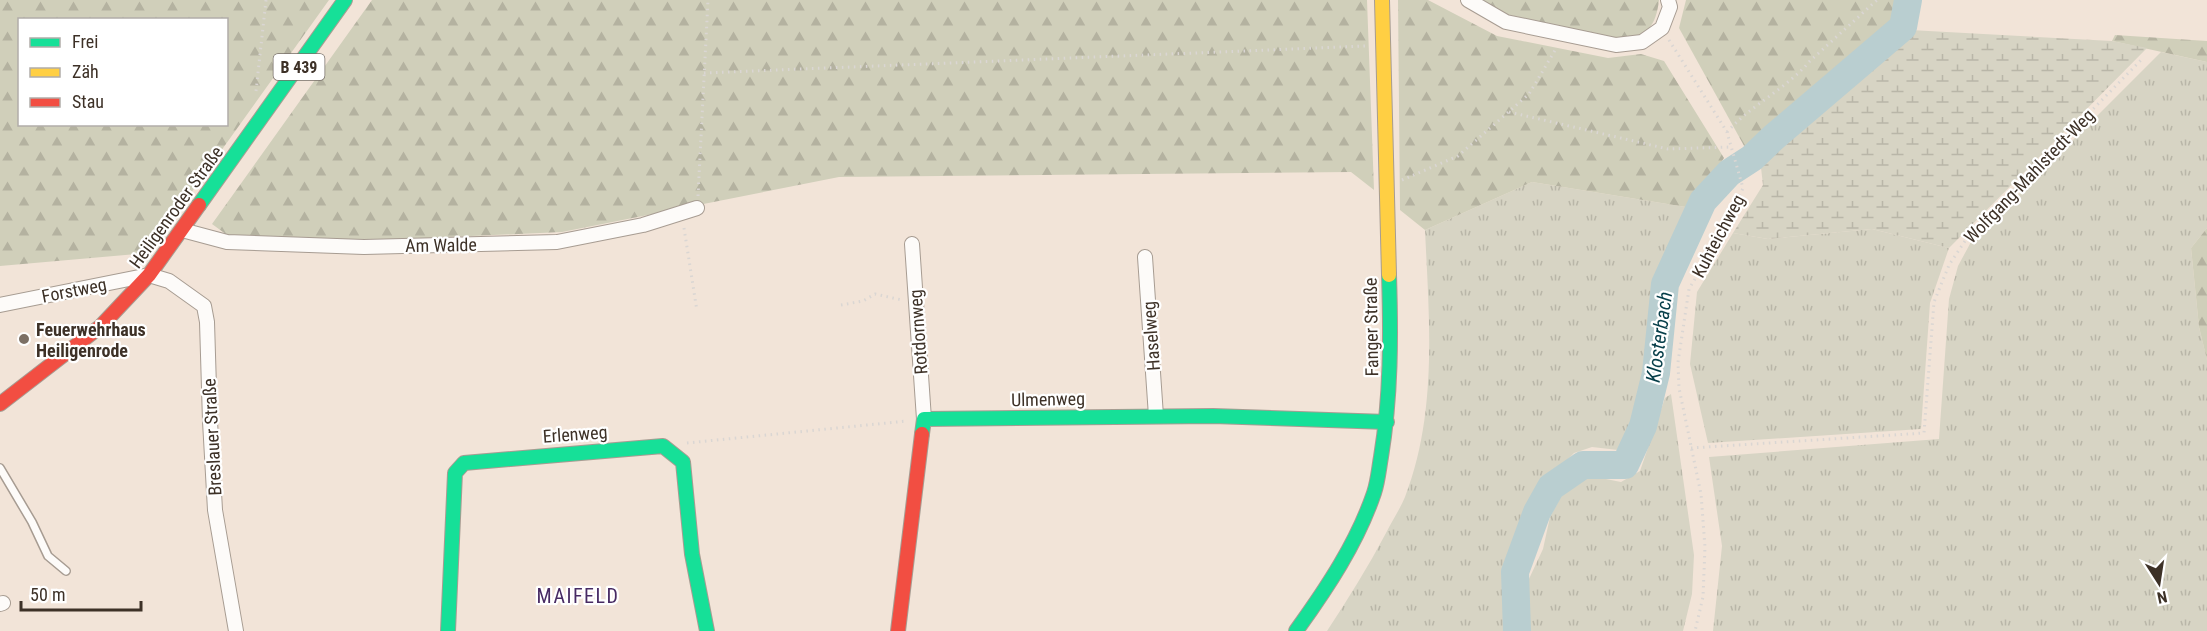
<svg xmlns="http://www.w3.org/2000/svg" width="2207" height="631" font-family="'Roboto Condensed',sans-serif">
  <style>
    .grass { fill: url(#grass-tufts) }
    .forest { fill: url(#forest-firs); fill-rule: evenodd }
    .wetland { fill: url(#wetland-marsh) }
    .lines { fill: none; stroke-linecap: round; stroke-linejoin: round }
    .river { stroke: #b9ced0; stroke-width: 28 }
    .lane-casing { stroke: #a79c92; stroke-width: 10 }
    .street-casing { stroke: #a79c92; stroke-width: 16 }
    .fast-casing { stroke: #a79c92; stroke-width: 16 }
    .slow-casing { stroke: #a79c92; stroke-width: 16 }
    .jam-casing { stroke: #a79c92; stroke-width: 16 }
    .path { stroke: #dad6d3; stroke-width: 3; stroke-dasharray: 1.5 4.5; stroke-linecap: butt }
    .lane { stroke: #fdfbf9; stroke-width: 7 }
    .street { stroke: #fdfbf9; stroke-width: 14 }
    .fast { stroke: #16e098; stroke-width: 14 }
    .slow { stroke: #ffcf43; stroke-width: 14 }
    .jam { stroke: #f24e42; stroke-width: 14 }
    .poi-dot { fill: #7c7065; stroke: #fff; stroke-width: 2 }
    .labels { text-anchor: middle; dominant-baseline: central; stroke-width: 4.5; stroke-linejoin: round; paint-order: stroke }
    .shield { fill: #fff; stroke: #776f68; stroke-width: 1.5 }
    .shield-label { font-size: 16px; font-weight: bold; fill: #3d3127 }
    .street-label { font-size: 18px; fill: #3d3127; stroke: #fff }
    .poi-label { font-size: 18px; font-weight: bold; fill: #3d3127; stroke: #fff; text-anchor: start }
    .water-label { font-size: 20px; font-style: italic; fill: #063e49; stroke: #fff }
    .neighbourhood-label { font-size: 20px; letter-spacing: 1.5px; fill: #472a63; stroke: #fff }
  </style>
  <defs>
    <pattern id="grass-tufts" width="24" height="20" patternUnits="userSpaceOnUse" patternTransform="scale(1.5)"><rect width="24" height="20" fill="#d7d4c4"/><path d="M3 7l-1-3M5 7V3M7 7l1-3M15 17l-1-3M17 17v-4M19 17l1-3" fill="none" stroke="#b9b6a8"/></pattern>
    <pattern id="forest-firs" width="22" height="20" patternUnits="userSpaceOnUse" patternTransform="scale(1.5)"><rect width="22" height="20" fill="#d0cfba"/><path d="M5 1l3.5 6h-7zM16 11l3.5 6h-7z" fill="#b4b2a0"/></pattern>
    <pattern id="wetland-marsh" width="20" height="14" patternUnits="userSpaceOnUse" patternTransform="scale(1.5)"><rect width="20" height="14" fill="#d7d4c4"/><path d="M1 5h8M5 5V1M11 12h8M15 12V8" fill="none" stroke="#b9b6a8"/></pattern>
  </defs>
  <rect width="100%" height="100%" fill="#f2e4d8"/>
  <g class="grass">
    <path d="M2161,52L2207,62V228L2191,248L2199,327L2207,360V631H1713L1722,546L1709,457L1939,439L1949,299L1958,266L1971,242Z"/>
    <path d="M1532,182L1692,208C1676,244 1656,282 1650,321C1648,335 1650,349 1649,363C1646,392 1632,424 1618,450L1592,447L1574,453L1538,490L1528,505L1522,538L1515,549L1509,562L1508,582L1511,631H1327C1348,599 1368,567 1386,533C1392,521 1400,509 1405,497C1438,412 1429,318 1425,230Z"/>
    <path d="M1872,229L1949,248L1930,303L1921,429L1708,443L1690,364L1697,292L1733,233L1768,239Z"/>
    <path d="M1671,394L1694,555L1692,594L1683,631H1528V581L1543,549L1550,517L1564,491L1586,475L1621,482L1640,471L1665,398Z"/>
  </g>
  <g class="forest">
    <path d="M0,0H329L148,253L0,266ZM20,20H226V124H20Z"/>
    <path d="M372,0H1367L1374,190L1351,172L839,177L562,232L361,241L268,239L227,235L212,224Z"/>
    <path d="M1398,0H1428L1497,36L1608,58L1641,54L1664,61L1724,158L1692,208L1532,182L1425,230L1400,210Z"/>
    <path d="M1480,0H1659C1656,26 1647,37 1621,39L1505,14Z"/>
    <path d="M1686,0H1904L1901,25L1748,153L1679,28Z"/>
    <path d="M2115,35L2207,41V62L2112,41Z"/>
    <path d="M2207,228V360L2199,327L2191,248Z"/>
  </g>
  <path class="wetland" d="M1910,30L2112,41L2147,48L1949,248L1872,229L1768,239L1733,233L1763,185L1760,159Z"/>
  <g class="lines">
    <path class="river" d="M1517,631L1515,572L1537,512L1551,487L1583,465H1625L1643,426L1656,373L1665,284L1703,201L1729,173L1752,158L1774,137L1903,27L1908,0"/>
    <defs>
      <path id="lane" d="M0,468L32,522L48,556L66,571"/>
      <g id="street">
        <path d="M1468,0L1506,22L1616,45L1642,42L1662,28L1670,7L1668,0"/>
        <path d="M182,230L227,242L364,247L557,242L643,225L697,208"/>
        <path d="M912,244L924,419"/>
        <path d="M1145,257L1156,416"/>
        <path d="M0,305L149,275L169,281L204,306L207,322L210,421L215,510L236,631"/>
        <path d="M0,604L3,603"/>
      </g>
      <g id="fast">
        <path d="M199,205L345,0"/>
        <path d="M922,434L924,419L1213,416L1387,422"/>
        <path d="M448,631L455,473L464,463L663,446L683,462L692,554L707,631"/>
        <path d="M1296,631C1327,588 1357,543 1374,493C1378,481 1379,468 1381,457C1391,396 1391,336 1389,275"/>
      </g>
      <path id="slow" d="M1382,0L1389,275"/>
      <g id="jam">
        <path d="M0,404L101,326L149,275L199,205"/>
        <path d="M898,631L922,434"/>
      </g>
    </defs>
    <use href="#lane" class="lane-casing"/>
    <use href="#street" class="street-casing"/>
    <use href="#fast" class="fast-casing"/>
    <use href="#slow" class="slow-casing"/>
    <use href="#jam" class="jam-casing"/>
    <g class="path">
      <path d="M1669,40L1727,132L1743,188L1727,225L1689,289L1678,362L1679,388L1701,494L1705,547L1703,597L1695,631"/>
      <path d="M704,73L1366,46"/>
      <path d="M256,91L266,0"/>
      <path d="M1509,112L1668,149L1731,147"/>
      <path d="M1727,132C1751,105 1786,89 1810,61L1877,0"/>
      <path d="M1402,180L1458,156L1529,94L1557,47"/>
      <path d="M698,196L708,0"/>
      <path d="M684,228L697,311"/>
      <path d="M841,305L863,301L875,294L902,300"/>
      <path d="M687,443L907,421"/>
      <path d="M1691,448L1924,433L1934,302L1949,265L1967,238L2142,59"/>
    </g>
    <use href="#lane" class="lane"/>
    <use href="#street" class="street"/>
    <use href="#fast" class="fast"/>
    <use href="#slow" class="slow"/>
    <use href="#jam" class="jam"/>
  </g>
  <circle class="poi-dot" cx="24" cy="339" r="6"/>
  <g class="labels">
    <rect class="shield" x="273.5" y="54" width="51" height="26" rx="4.5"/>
    <g class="shield-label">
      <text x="299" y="67">B 439</text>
    </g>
    <g class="street-label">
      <text transform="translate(2029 176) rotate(-46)">Wolfgang-Mahlstedt-Weg</text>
      <text transform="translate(176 207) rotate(-54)">Heiligenroder Straße</text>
      <text transform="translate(1718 236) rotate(-62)">Kuhteichweg</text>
      <text transform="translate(441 245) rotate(-1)">Am Walde</text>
      <text transform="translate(74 290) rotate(-11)">Forstweg</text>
      <text transform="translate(1371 327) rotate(-91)">Fanger Straße</text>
      <text transform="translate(918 332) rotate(-94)">Rotdornweg</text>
      <text transform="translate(1151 336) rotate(-94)">Haselweg</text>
      <text transform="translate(1048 399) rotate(-1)">Ulmenweg</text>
      <text transform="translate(575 434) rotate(-4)">Erlenweg</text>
      <text transform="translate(212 437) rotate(-93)">Breslauer Straße</text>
    </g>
    <g class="poi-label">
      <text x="36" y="329">Feuerwehrhaus<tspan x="36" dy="21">Heiligenrode</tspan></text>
    </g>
    <g class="water-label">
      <text transform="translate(1659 337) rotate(-82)">Klosterbach</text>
    </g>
    <g class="neighbourhood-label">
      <text x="578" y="596">MAIFELD</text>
    </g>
  </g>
  <rect x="18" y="18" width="210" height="108" fill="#ffffff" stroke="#b1ada9" stroke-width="1.5"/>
  <rect x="30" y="38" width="30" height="9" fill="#16e098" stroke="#b1ada9" stroke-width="1.5"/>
  <text x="72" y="48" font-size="18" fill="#3d3127">Frei</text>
  <rect x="30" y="68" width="30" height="9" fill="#ffcf43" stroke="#b1ada9" stroke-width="1.5"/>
  <text x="72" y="78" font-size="18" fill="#3d3127">Zäh</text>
  <rect x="30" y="98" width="30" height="9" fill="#f24e42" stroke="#b1ada9" stroke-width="1.5"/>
  <text x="72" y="108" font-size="18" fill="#3d3127">Stau</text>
  <g transform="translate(2159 583) rotate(168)" stroke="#ffffff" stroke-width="4.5" paint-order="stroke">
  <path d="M0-4.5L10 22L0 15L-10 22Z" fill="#3d3127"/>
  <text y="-9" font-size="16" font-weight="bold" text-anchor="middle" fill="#3d3127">N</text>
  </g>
  <path d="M21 601v9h120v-9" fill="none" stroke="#3d3127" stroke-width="3"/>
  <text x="30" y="601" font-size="18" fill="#3d3127" stroke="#ffffff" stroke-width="4.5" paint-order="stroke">50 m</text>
</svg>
